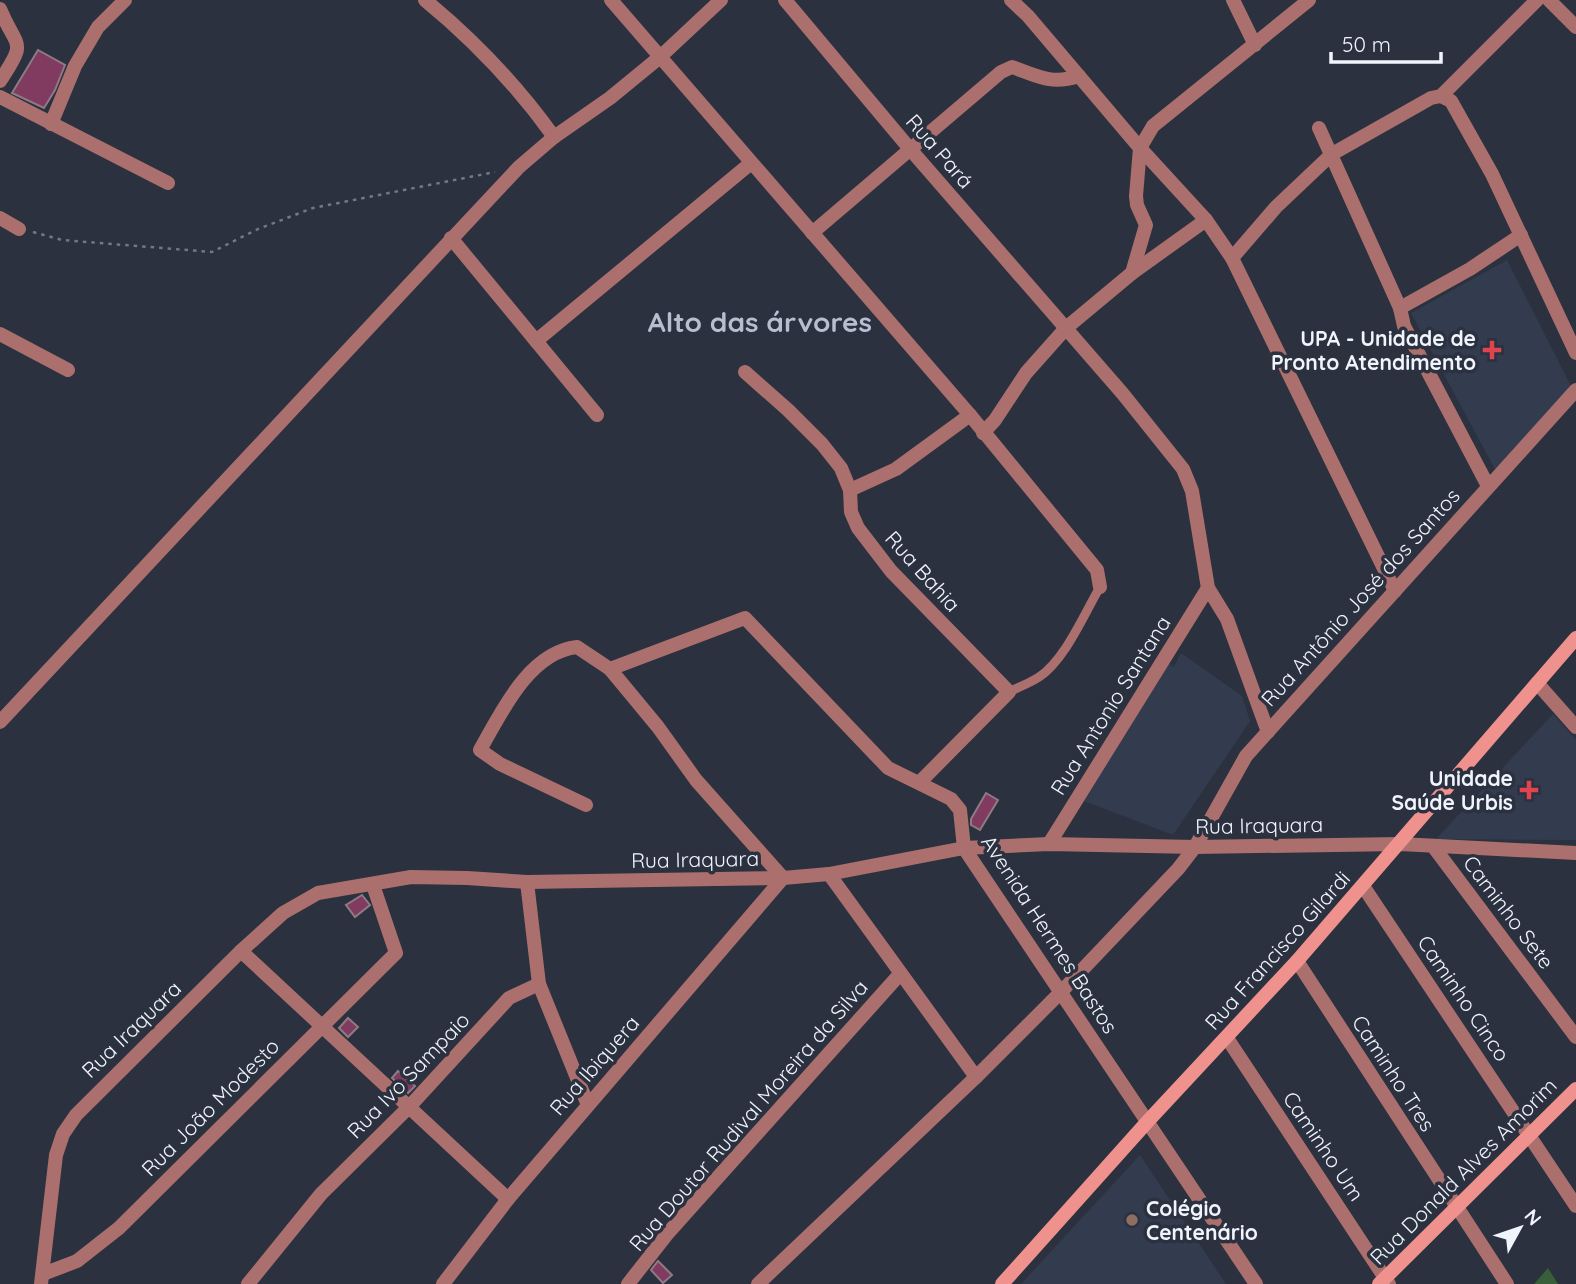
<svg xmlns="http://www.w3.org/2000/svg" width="1576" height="1284" font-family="Quicksand,sans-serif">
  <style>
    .built { fill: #333b4f }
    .green { fill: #385f39 }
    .building { fill: #813a60; stroke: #8e7b83; stroke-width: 2 }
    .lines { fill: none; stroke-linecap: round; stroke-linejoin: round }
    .path { stroke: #727884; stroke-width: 2.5; stroke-dasharray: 3.5 5; stroke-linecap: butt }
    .lane { stroke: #ab706d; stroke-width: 9 }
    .street { stroke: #ab706d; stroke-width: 14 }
    .secondary { stroke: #ef928d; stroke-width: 14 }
    .health-dot { fill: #e0444e; stroke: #2b313f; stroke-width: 2.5 }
    .education-dot { fill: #8d6e63; stroke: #2b313f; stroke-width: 2.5 }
    .labels { text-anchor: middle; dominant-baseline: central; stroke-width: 7; stroke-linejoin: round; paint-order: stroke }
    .street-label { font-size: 21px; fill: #eff4fd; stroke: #2b313f }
    .poi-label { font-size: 21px; font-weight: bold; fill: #eff4fd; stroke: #2b313f; text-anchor: end }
    .district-label { font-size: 28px; font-weight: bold; fill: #b6bed0; stroke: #2b313f }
  </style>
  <rect width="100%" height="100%" fill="#2b313f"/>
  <g class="built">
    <path d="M1507,260L1572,388L1498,475L1411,313Z"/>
    <path d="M1181,653L1242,696L1250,721L1173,835L1084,801L1156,676L1168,663L1174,667Z"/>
    <path d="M1553,714L1576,740V840L1436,839Z"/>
    <path d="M1140,1155L1226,1284H1021Z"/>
  </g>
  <path class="green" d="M1548,1268L1558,1284H1534Z"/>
  <g class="building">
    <path d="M38,50L65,65L55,90L44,108L12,93Z"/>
    <path d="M986,793L998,800L980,830L971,825V819Z"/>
    <path d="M362,895L370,905L355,917L346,905Z"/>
    <path d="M348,1018L358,1027L348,1037L339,1028Z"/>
    <path d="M398,1071L415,1086L408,1093L392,1078Z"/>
    <path d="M658,1261L672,1275L663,1283L651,1270Z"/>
  </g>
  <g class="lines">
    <path class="path" d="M33,232L62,240L212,252L258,229L313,208L495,172"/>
    <path class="lane" d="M1009,692C1019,687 1030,683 1039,677C1065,660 1084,614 1100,587"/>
    <g class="street">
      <path d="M425,0C475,41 516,84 554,137"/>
      <path d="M611,0L970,415L1097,570L1100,587"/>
      <path d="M785,0L910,149L1123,394L1183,469L1192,491L1208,588L1227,619L1268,732"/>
      <path d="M1011,0L1028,16L1140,148L1206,220L1232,258L1395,591"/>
      <path d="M1233,0L1255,45"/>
      <path d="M1549,0L1576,27"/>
      <path d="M0,9C17,50 28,39 0,81"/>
      <path d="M1441,96L1451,101L1492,174L1576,353"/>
      <path d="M0,97L168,183"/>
      <path d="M51,124L75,66L98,27L125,0"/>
      <path d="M1319,128L1400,308L1404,326L1488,486"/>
      <path d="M0,218L19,229"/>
      <path d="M812,233L1001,72L1012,67C1037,76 1051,85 1079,76"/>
      <path d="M451,238L597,415"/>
      <path d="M1232,258L1276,207L1332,154L1431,98L1441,96L1537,0"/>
      <path d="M1132,273L1146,225L1137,205L1136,196L1140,148L1153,126L1309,0"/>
      <path d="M1400,308L1470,269L1521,235"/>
      <path d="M0,334L68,370"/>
      <path d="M536,341L751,163"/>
      <path d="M745,372L788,410L822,444L841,468L850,490L851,512L858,528L891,571L1009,692L920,782"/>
      <path d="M983,433L995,420L1026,373L1066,328L1132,273L1206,220"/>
      <path d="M850,490L896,469L970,415"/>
      <path d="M610,669L745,618L888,768L951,799L960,810L964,848L1256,1284"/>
      <path d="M1537,683L1576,727"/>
      <path d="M0,722L519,167L554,137L610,98L660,57L721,0"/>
      <path d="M1049,844L1208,588"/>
      <path d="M1433,846L1576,1037"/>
      <path d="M829,874L976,1077"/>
      <path d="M527,882L539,984L588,1105"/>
      <path d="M1363,886L1576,1206"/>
      <path d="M241,951L508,1199"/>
      <path d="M1297,961L1507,1284"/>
      <path d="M1227,1038L1389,1284"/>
      <path d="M43,1274L77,1261L119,1228L396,953L373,885"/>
      <path d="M41,1284L56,1155L63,1134L76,1115L241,951L283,913L318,893L411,877L467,878L527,882L783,878L829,874L964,848L1049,844L1195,847L1400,844L1576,853"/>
      <path d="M248,1284L321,1194L409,1107L509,998L539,984"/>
      <path d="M443,1284L508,1199L783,878L696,780L658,727L610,669L577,647C529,652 501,713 480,750L500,764L586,805"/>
      <path d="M628,1284L668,1233L900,974"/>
      <path d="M758,1284L976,1077L1062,991L1178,869L1195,847L1246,756L1576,390"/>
    </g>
    <g class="secondary">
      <path d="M1002,1284L1148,1121L1297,961L1576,638"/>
      <path d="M1379,1284L1576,1089"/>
    </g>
  </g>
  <g class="health-dot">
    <path d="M1488.5 339.5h7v7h7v7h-7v7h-7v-7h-7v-7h7z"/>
    <path d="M1525.5 779.5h7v7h7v7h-7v7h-7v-7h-7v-7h7z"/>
  </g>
  <circle class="education-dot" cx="1132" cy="1220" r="7"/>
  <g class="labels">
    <g class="street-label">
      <text transform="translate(940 151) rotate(49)">Rua Pará</text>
      <text transform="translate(923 571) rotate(48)">Rua Bahia</text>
      <text transform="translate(1360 597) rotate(-48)">Rua Antônio José dos Santos</text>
      <text transform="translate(1110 705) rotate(-58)">Rua Antonio Santana</text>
      <text transform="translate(1259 825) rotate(-1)">Rua Iraquara</text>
      <text transform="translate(695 859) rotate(-1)">Rua Iraquara</text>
      <text transform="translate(1509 912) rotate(53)">Caminho Sete</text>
      <text transform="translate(1050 934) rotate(57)">Avenida Hermes Bastos</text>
      <text transform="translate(1277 950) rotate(-48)">Rua Francisco Gilardi</text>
      <text transform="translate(1464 998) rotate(56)">Caminho Cinco</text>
      <text transform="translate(131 1029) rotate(-44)">Rua Iraquara</text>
      <text transform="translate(594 1065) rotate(-49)">Rua Ibiquera</text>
      <text transform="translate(1394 1073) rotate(57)">Caminho Tres</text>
      <text transform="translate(408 1075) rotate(-46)">Rua Ivo Sampaio</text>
      <text transform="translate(210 1107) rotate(-45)">Rua João Modesto</text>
      <text transform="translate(748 1115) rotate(-49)">Rua Doutor Rudival Moreira da Silva</text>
      <text transform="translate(1324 1146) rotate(56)">Caminho Um</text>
      <text transform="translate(1463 1171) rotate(-45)">Rua Donald Alves Amorim</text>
    </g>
    <g class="poi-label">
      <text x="1476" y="338">UPA - Unidade de<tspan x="1476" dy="24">Pronto Atendimento</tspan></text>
      <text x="1513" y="778">Unidade<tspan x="1513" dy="24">Saúde Urbis</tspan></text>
      <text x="1146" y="1208" text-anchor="start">Colégio<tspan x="1146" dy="24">Centenário</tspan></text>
    </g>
    <g class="district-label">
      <text x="760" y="321">Alto das árvores</text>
    </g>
  </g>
  <g transform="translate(1520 1228) rotate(50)" stroke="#2b313f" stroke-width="5" paint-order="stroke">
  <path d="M0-5L12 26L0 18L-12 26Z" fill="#eff4fd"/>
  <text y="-10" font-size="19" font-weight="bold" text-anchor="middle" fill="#eff4fd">N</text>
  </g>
  <path d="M1331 52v10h110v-10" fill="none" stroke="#eff4fd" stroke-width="3.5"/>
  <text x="1342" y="52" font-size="21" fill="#eff4fd" stroke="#2b313f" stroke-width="5" paint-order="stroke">50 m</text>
</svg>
